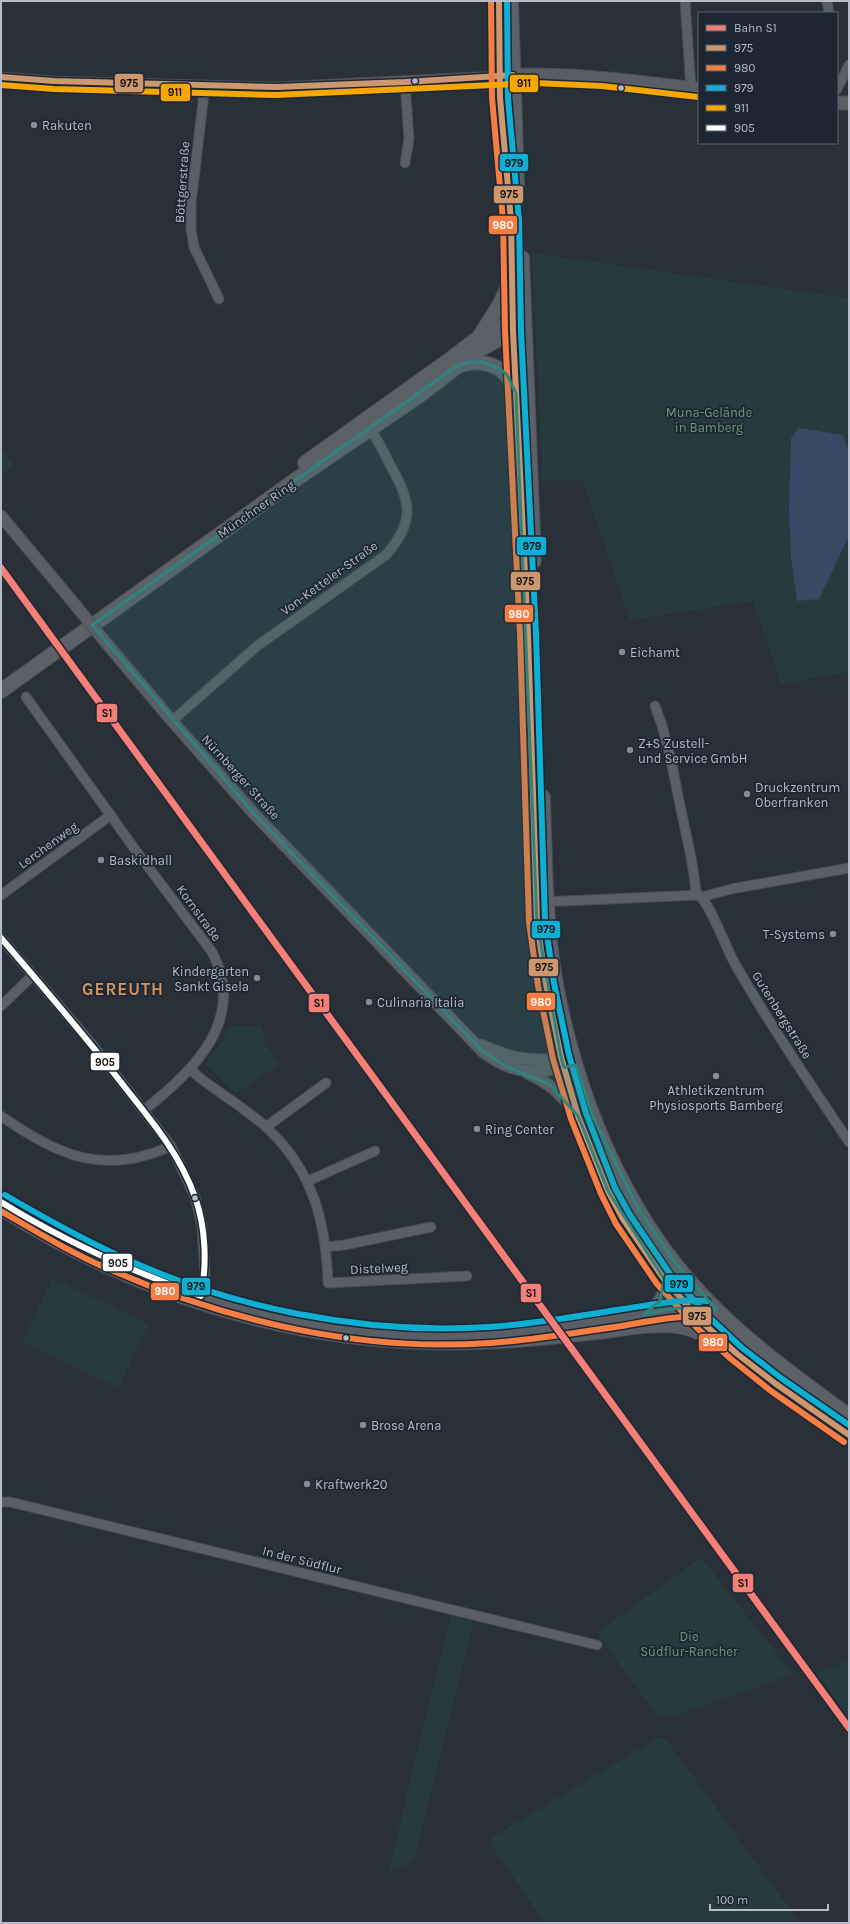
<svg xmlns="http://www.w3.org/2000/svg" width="850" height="1924" font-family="Karla,sans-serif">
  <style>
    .green { fill: #273a3e }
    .water { fill: #384963 }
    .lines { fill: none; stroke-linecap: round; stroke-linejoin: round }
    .minor-casing { stroke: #484c53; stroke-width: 11 }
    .tertiary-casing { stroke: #484c53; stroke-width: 13 }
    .secondary-casing { stroke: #484c53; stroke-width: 15 }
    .primary-casing { stroke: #484c55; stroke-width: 16 }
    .minor { stroke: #5a5e66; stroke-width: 9 }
    .tertiary { stroke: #5a5e66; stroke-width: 11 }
    .secondary { stroke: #595d64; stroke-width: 13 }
    .primary { stroke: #5c6168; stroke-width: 14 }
    .tertiary-bridge-casing { stroke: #484c53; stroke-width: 13; stroke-linecap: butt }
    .tertiary-bridge { stroke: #5a5e66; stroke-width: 11 }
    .bus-1-casing { stroke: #1d2633; stroke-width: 9 }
    .bus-2-casing { stroke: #1d2633; stroke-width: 9 }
    .bus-3-casing { stroke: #1d2633; stroke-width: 9 }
    .bus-4-casing { stroke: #1d2633; stroke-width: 9 }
    .bus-5-casing { stroke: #1d2633; stroke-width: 9 }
    .bus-1 { stroke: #cd976f; stroke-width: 6 }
    .bus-2 { stroke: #f77d43; stroke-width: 6 }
    .bus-3 { stroke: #0dafd3; stroke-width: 6 }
    .bus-4 { stroke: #f7a600; stroke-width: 6 }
    .bus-5 { stroke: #fff; stroke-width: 6 }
    .rail-1-casing { stroke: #1d2633; stroke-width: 10 }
    .rail-1 { stroke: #f57e77; stroke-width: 7 }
    .marked { fill: #308480; fill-opacity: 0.2; stroke: #308480; stroke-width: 3; stroke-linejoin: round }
    .bus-dot { fill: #b4bcc9; stroke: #1d2633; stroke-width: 1.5 }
    .poi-dot { fill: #848b96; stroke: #1d2633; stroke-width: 1.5 }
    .labels { text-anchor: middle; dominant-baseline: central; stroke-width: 3.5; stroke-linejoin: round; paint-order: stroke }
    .poi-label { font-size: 13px; fill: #b4bcc9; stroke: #1d2633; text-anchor: start }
    .street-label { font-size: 13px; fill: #b4bcc9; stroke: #1d2633 }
    .park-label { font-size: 13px; fill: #6b9a76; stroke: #1d2633 }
    .district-label { font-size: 17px; font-weight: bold; letter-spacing: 1px; fill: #d59563; stroke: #1d2633 }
    .line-badge { stroke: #1d2633; stroke-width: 1.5 }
    .badge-label { font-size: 11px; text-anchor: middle; font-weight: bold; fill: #fff }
    .pale-badge-label { font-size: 11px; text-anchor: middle; font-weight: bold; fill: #111 }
  </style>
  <rect width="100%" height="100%" fill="#2a3038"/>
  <g class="green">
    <path d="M532,253L849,298V672L781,684L753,601L630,620L582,479L542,480Z"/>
    <path d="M1,449L14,465L1,476Z"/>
    <path d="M230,1026H262C264,1042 270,1052 280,1064L236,1094L205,1064L223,1040Z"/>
    <path d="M53,1278L149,1324L118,1388L22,1342Z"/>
    <path d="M701,1557L793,1674L673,1717H658L597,1633Z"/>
    <path d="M451,1615L473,1621L414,1861L388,1873Z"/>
    <path d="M849,1661V1719L816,1673Z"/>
    <path d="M662,1737L666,1739L800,1923H545L491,1845V1838L656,1739Z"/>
  </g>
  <path class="water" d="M799,428L843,435L849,453V526L848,538L819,599L797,601L791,558L789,507L791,438Z"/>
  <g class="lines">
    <defs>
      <g id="minor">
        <path d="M685,1L691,88"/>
        <path d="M827,1L829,13"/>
        <path d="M1,77L54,81L276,87L499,76"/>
        <path d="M205,85L191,204V229L194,247L219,299"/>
        <path d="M837,89L849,65"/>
        <path d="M405,163L409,139L405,82"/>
        <path d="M26,697L134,848L212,952C248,1019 193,1072 144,1110"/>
        <path d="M655,706C668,739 672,766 679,800C685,832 694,862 696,894"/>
        <path d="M172,721L257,646L386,555C417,520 410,500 389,463C383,450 376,437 368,426"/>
        <path d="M1,895L111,815"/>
        <path d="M702,897L731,889L849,868"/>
        <path d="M542,902L699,895C711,905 725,946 734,962C769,1024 810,1083 849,1142"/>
        <path d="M1,938L91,1043L171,1146L195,1197L202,1226L205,1274L201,1296"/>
        <path d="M1,1006L32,976"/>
        <path d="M190,1069L200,1078C221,1094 246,1109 266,1127C313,1170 326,1222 328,1283L467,1276"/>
        <path d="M1,1116C58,1155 103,1177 171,1146"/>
        <path d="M266,1127L326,1083"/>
        <path d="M308,1181L375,1151"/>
        <path d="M326,1247L344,1245L431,1227"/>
        <path d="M1,1502H10L597,1645"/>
      </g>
      <g id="tertiary">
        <path d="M1,516L77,607"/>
        <path d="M102,638L172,721L255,815L483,1052C516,1076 534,1074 572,1065"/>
        <path d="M481,1045C512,1059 535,1064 569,1056"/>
        <path d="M527,1073C549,1083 560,1093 575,1112"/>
        <path d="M1,1202C144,1293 328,1349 498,1334C541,1330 583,1323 624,1317C657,1312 684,1305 717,1310"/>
        <path d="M1,1210C136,1296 296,1346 457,1344C502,1344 548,1339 593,1334C621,1331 652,1324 680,1328C695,1331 713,1340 726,1347"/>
        <path d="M646,1313C659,1304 665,1295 664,1279"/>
        <path d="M665,1326C690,1316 695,1307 690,1281"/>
      </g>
      <g id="secondary">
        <path d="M503,76C569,72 634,82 699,89"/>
        <path d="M837,103H849"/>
      </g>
      <g id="primary">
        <path d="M499,1L500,98L511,220L513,331L528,634L537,922L546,984L561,1057L578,1116L608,1191L623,1219L664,1279L703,1323L736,1353L776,1384L849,1435"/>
        <path d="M511,1L517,185"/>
        <path d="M522,258L534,561"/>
        <path d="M481,334L501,302L510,281"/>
        <path d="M461,365C483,358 506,366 514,388"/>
        <path d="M305,463L449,360L479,337L502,327L518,335"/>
        <path d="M1,691L298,478L419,396L479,350L503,337L518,325"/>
        <path d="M543,797C545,858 545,919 555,979C577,1100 628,1225 718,1311C758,1350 804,1383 849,1416"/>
      </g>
    </defs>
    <use href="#minor" class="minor-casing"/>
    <use href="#tertiary" class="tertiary-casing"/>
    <use href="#secondary" class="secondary-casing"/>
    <use href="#primary" class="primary-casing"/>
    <use href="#minor" class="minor"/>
    <use href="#tertiary" class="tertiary"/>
    <use href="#secondary" class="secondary"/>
    <use href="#primary" class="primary"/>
    <defs>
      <path id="tertiary-bridge" d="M77,607L102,638"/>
    </defs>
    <use href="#tertiary-bridge" class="tertiary-bridge-casing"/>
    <use href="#tertiary-bridge" class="tertiary-bridge"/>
    <defs>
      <g id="bus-1">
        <path d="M499,1L500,98L511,220L513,331L528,634L537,922L546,984L561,1057L578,1116L608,1191L623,1219L664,1279L703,1323L736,1353L776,1384L849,1435"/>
        <path d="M1,77L54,81L276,87L405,82L513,75"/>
      </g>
      <g id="bus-2">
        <path d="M491,1L492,98L503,220L505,331L520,634L529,922L538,986L553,1059L571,1119L601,1194L616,1224L657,1284L697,1328L731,1359L771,1391L844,1442"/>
        <path d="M1,1211C37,1232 73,1254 111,1270C230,1322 360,1352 490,1343C534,1340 578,1332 622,1326C650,1321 677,1315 705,1317"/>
      </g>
      <g id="bus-3">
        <path d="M507,1L508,98L519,220L521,331L536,634L545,921L554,983L569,1055L586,1113L615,1188L630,1215L670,1274L709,1317L741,1347L781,1378L849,1425"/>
        <path d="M5,1195C41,1216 77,1236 115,1254C229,1308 362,1335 489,1327C534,1324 578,1316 623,1309C651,1305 678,1299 707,1301"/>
      </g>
      <path id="bus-4" d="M1,85L54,89L276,95L535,83L602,86L698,97"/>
      <path id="bus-5" d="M1,938C44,988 87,1038 127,1090C154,1124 180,1155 195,1197C206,1228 207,1264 201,1296C131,1271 64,1241 1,1202"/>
    </defs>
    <use href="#bus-1" class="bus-1-casing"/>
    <use href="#bus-2" class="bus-2-casing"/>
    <use href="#bus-3" class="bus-3-casing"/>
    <use href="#bus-4" class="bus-4-casing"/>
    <use href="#bus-5" class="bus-5-casing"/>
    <use href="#bus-1" class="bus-1"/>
    <use href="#bus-2" class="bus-2"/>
    <use href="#bus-3" class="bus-3"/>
    <use href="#bus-4" class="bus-4"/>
    <use href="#bus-5" class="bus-5"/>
    <defs>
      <path id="rail-1" d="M1,568L849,1728"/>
    </defs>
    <use href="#rail-1" class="rail-1-casing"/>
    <use href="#rail-1" class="rail-1"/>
  </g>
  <path class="marked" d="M470,362H483L500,369L507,375L516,393L537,922L561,1057L564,1067L576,1065L593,1117L637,1206L674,1261L717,1310L678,1308L644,1314L660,1301L664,1279L608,1191L578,1116L550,1085L507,1067L483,1052L255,815L92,625L458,365Z"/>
  <g class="bus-dot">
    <circle cx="415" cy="81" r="3.5"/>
    <circle cx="621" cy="88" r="3.5"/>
    <circle cx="195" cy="1198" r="3.5"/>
    <circle cx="346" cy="1338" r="3.5"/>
  </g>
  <g class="poi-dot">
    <circle cx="34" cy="125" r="4"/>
    <circle cx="622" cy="652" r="4"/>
    <circle cx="630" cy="750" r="4"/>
    <circle cx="747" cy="794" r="4"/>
    <circle cx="101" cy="860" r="4"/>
    <circle cx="833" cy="934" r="4"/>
    <circle cx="257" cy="978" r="4"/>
    <circle cx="369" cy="1002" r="4"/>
    <circle cx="716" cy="1076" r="4"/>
    <circle cx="477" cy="1129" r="4"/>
    <circle cx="363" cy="1425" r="4"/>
    <circle cx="307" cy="1484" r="4"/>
  </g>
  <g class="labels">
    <g class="poi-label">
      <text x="42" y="125">Rakuten</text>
      <text x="630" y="652">Eichamt</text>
      <text x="638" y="743">Z+S Zustell-<tspan x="638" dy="15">und Service GmbH</tspan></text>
      <text x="755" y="787">Druckzentrum<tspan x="755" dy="15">Oberfranken</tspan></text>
      <text x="109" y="860">Baskidhall</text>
      <text x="825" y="934" text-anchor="end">T-Systems</text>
      <text x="249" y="971" text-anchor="end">Kindergarten<tspan x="249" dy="15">Sankt Gisela</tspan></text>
      <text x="377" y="1002">Culinaria Italia</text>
      <text x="716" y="1090" text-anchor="middle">Athletikzentrum<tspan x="716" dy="15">Physiosports Bamberg</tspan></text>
      <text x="485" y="1129">Ring Center</text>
      <text x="371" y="1425">Brose Arena</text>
      <text x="315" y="1484">Kraftwerk20</text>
    </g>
    <g class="street-label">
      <text transform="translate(182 182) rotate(-86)">Böttgerstraße</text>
      <text transform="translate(256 509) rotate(-35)">Münchner Ring</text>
      <text transform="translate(329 578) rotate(-36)">Von-Ketteler-Straße</text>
      <text transform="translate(241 777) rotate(48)">Nürnberger Straße</text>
      <text transform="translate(48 845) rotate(-36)">Lerchenweg</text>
      <text transform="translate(199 913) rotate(54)">Kornstraße</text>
      <text transform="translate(782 1015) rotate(58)">Gutenbergstraße</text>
      <text transform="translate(379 1268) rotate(-3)">Distelweg</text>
      <text transform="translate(302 1560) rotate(14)">In der Südflur</text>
    </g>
    <g class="park-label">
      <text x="709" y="412">Muna-Gelände<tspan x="709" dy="15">in Bamberg</tspan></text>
      <text x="689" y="1636">Die<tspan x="689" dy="15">Südflur-Rancher</tspan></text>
    </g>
    <g class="district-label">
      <text x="123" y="989">GEREUTH</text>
    </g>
  </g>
  <g class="line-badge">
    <rect x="114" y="73" width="30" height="20" rx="4" fill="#cd976f"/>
    <rect x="509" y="74" width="30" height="19" rx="4" fill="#f7a600"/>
    <rect x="160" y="83" width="31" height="19" rx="4" fill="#f7a600"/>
    <rect x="499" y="153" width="30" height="19" rx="4" fill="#0dafd3"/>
    <rect x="493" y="185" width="31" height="19" rx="4" fill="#cd976f"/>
    <rect x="488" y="215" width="30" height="20" rx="4" fill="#f77d43"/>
    <rect x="516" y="536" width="31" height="20" rx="4" fill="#0dafd3"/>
    <rect x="510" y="571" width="31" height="20" rx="4" fill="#cd976f"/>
    <rect x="504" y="604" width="30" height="19" rx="4" fill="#f77d43"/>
    <rect x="96" y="703" width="22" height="20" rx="4" fill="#f57e77"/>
    <rect x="531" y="920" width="30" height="19" rx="4" fill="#0dafd3"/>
    <rect x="528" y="958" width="31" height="19" rx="4" fill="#cd976f"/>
    <rect x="526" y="992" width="30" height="19" rx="4" fill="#f77d43"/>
    <rect x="308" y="993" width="22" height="20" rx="4" fill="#f57e77"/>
    <rect x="90" y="1052" width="30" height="19" rx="4" fill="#fff"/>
    <rect x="102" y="1253" width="31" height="19" rx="4" fill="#fff"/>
    <rect x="664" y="1274" width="30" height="19" rx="4" fill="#0dafd3"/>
    <rect x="181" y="1277" width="30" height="19" rx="4" fill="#0dafd3"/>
    <rect x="150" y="1282" width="30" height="19" rx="4" fill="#f77d43"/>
    <rect x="520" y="1283" width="22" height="20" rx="4" fill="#f57e77"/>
    <rect x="682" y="1306" width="30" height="20" rx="4" fill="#cd976f"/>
    <rect x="698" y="1333" width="30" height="19" rx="4" fill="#f77d43"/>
    <rect x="732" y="1573" width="22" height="20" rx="4" fill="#f57e77"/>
  </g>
  <g class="badge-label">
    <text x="503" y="229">980</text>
    <text x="519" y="618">980</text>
    <text x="541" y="1006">980</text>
    <text x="165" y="1295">980</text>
    <text x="713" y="1346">980</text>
  </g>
  <g class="pale-badge-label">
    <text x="129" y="87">975</text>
    <text x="524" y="87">911</text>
    <text x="175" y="96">911</text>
    <text x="514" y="167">979</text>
    <text x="509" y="198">975</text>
    <text x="532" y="550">979</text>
    <text x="525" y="585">975</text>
    <text x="107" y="717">S1</text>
    <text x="546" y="933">979</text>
    <text x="544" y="971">975</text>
    <text x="319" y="1007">S1</text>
    <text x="105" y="1066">905</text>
    <text x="118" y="1267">905</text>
    <text x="679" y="1288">979</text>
    <text x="196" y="1290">979</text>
    <text x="531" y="1297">S1</text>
    <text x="697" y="1320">975</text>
    <text x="743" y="1587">S1</text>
  </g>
  <rect width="850" height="1924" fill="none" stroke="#b4bcc9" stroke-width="4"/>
  <rect x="698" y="12" width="140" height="132" fill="#1d2633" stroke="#59626f"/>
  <rect x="706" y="25" width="20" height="6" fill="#f57e77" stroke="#59626f"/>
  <text x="734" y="32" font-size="12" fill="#b4bcc9">Bahn S1</text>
  <rect x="706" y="45" width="20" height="6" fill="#cd976f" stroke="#59626f"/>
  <text x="734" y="52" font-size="12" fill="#b4bcc9">975</text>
  <rect x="706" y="65" width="20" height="6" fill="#f77d43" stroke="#59626f"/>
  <text x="734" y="72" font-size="12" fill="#b4bcc9">980</text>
  <rect x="706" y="85" width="20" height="6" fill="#0dafd3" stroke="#59626f"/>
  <text x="734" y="92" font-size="12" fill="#b4bcc9">979</text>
  <rect x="706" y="105" width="20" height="6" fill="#f7a600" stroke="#59626f"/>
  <text x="734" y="112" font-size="12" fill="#b4bcc9">911</text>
  <rect x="706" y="125" width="20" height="6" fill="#ffffff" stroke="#59626f"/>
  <text x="734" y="132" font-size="12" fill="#b4bcc9">905</text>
  <path d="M710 1904v6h118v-6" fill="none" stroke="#b4bcc9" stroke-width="2"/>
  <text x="716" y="1904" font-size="12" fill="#b4bcc9" stroke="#1d2633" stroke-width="3" paint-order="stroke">100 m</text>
</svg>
